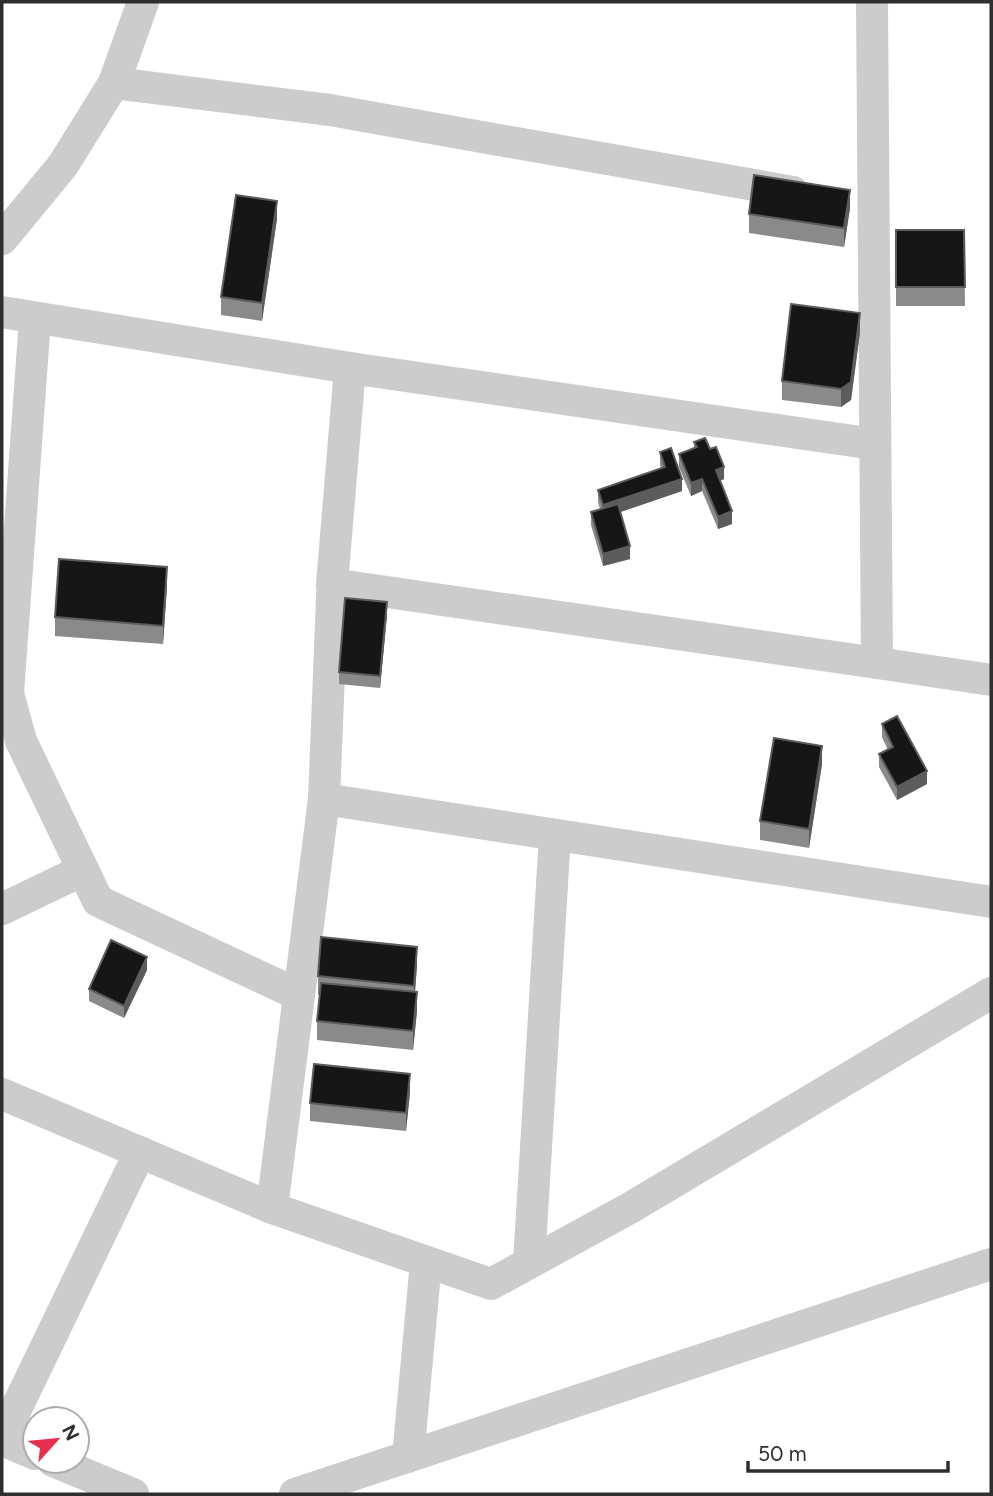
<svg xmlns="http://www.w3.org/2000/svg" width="993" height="1496" font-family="Figtree,sans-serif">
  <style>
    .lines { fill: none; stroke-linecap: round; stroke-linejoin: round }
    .minor { stroke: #ccc; stroke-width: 32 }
    .wall { fill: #8a8a8a }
    .shaded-wall { fill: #5c5c5c }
    .building { fill: #161616; stroke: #5c5c5c; stroke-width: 2 }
  </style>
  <rect width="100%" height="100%" fill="#fff"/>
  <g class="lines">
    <g class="minor">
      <path d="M872,2L877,663L991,680"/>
      <path d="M114,83L330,110L793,192"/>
      <path d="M2,239L63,165L114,83L143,2"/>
      <path d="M2,312L350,368"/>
      <path d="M35,319L8,693L21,741L98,901L299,995"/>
      <path d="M874,444L350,368L332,584L877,663"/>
      <path d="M333,574L324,799L991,902"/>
      <path d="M324,799L272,1208L491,1284L630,1208L991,993"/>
      <path d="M2,909L83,870"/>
      <path d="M2,1094L272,1208"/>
      <path d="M529,1263L555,835"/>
      <path d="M2,1438L140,1152"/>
      <path d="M2,1440L35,1454"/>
      <path d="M408,1457L426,1262"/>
      <path d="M53,1461L133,1494"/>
      <path d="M295,1494L991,1264"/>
    </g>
  </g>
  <g class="wall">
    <path d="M850,208L844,247L749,233V214Z"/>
    <path d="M277,219L262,321L221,315V297Z"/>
    <path d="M896,230H964L965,306H896Z"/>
    <path d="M860,332L851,400L841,407L782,400V381Z"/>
    <path d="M694,442L724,479L720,481L732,524L718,529L702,491L691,496L679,467V454L694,448Z"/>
    <path d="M660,452L682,491L620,512L630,559L603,566L591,525V512L600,509L598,502V490L661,468L660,465Z"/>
    <path d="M167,586L163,644L55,636V617Z"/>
    <path d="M387,615L380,688L339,684V672Z"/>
    <path d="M882,724L927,784L897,800L879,767V754L888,750L882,737Z"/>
    <path d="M822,764L809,848L760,840V821Z"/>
    <path d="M417,965L415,992L417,1011L413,1050L317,1040V1021L320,995H318V976Z"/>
    <path d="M147,970L124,1018L89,1001V989Z"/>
    <path d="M410,1092L406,1131L310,1121V1103Z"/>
  </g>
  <g class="shaded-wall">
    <path d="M850,190V208L844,247V228Z"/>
    <path d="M277,201V219L262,321V303Z"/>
    <path d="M860,313V332L851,400L841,407V389Z"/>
    <path d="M724,467V479L716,482V470Z"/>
    <path d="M682,479V491L603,518V505Z"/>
    <path d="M702,479V491L691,496V483Z"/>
    <path d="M732,511V524L718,529V517Z"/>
    <path d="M630,546V559L603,566V554Z"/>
    <path d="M167,567V586L163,644V626Z"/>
    <path d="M387,602V615L380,688V676Z"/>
    <path d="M822,746V764L809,848V829Z"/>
    <path d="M927,771V784L897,800V787Z"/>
    <path d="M417,947V965L414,1004V986Z"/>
    <path d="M147,957V970L124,1018V1006Z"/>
    <path d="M417,992V1011L413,1050V1031Z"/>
    <path d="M410,1074V1092L406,1131V1113Z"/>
  </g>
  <g class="building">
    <path d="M754,175L850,190L844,228L749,214Z"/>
    <path d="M236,195L277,201L262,303L221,297Z"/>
    <path d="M896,230H964L965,287H896Z"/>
    <path d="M791,304L860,313L851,382L841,389L782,381Z"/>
    <path d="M705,438L710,449L716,447L724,467L716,470L732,511L718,517L702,479L691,483L679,454L697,447L694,442Z"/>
    <path d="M671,448L682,479L603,505L598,490L665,467L660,452Z"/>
    <path d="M618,504L630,546L603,554L591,512Z"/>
    <path d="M59,559L167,567L163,626L55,617Z"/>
    <path d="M345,598L387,602L380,676L339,672Z"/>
    <path d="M897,716L927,771L897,787L879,754L893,747L882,724Z"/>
    <path d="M774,738L822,746L809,829L760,821Z"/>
    <path d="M321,937L417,947L414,986L318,976Z"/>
    <path d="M111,940L147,957L124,1006L89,989Z"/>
    <path d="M321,983L417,992L413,1031L317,1021Z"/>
    <path d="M314,1064L410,1074L406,1113L310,1103Z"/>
  </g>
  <rect width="993" height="1496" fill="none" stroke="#2f2f2f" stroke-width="7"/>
  <g transform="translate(56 1440) rotate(63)"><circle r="33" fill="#ffffff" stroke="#acacac" stroke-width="2"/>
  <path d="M0-5L12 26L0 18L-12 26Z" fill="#e82e4d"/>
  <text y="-10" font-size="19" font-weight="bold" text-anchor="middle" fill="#2f2f2f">N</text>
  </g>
  <path d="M748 1461v10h200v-10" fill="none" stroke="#2f2f2f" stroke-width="3.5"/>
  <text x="758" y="1461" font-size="21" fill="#2f2f2f" stroke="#ffffff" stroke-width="5" paint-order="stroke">50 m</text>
</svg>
